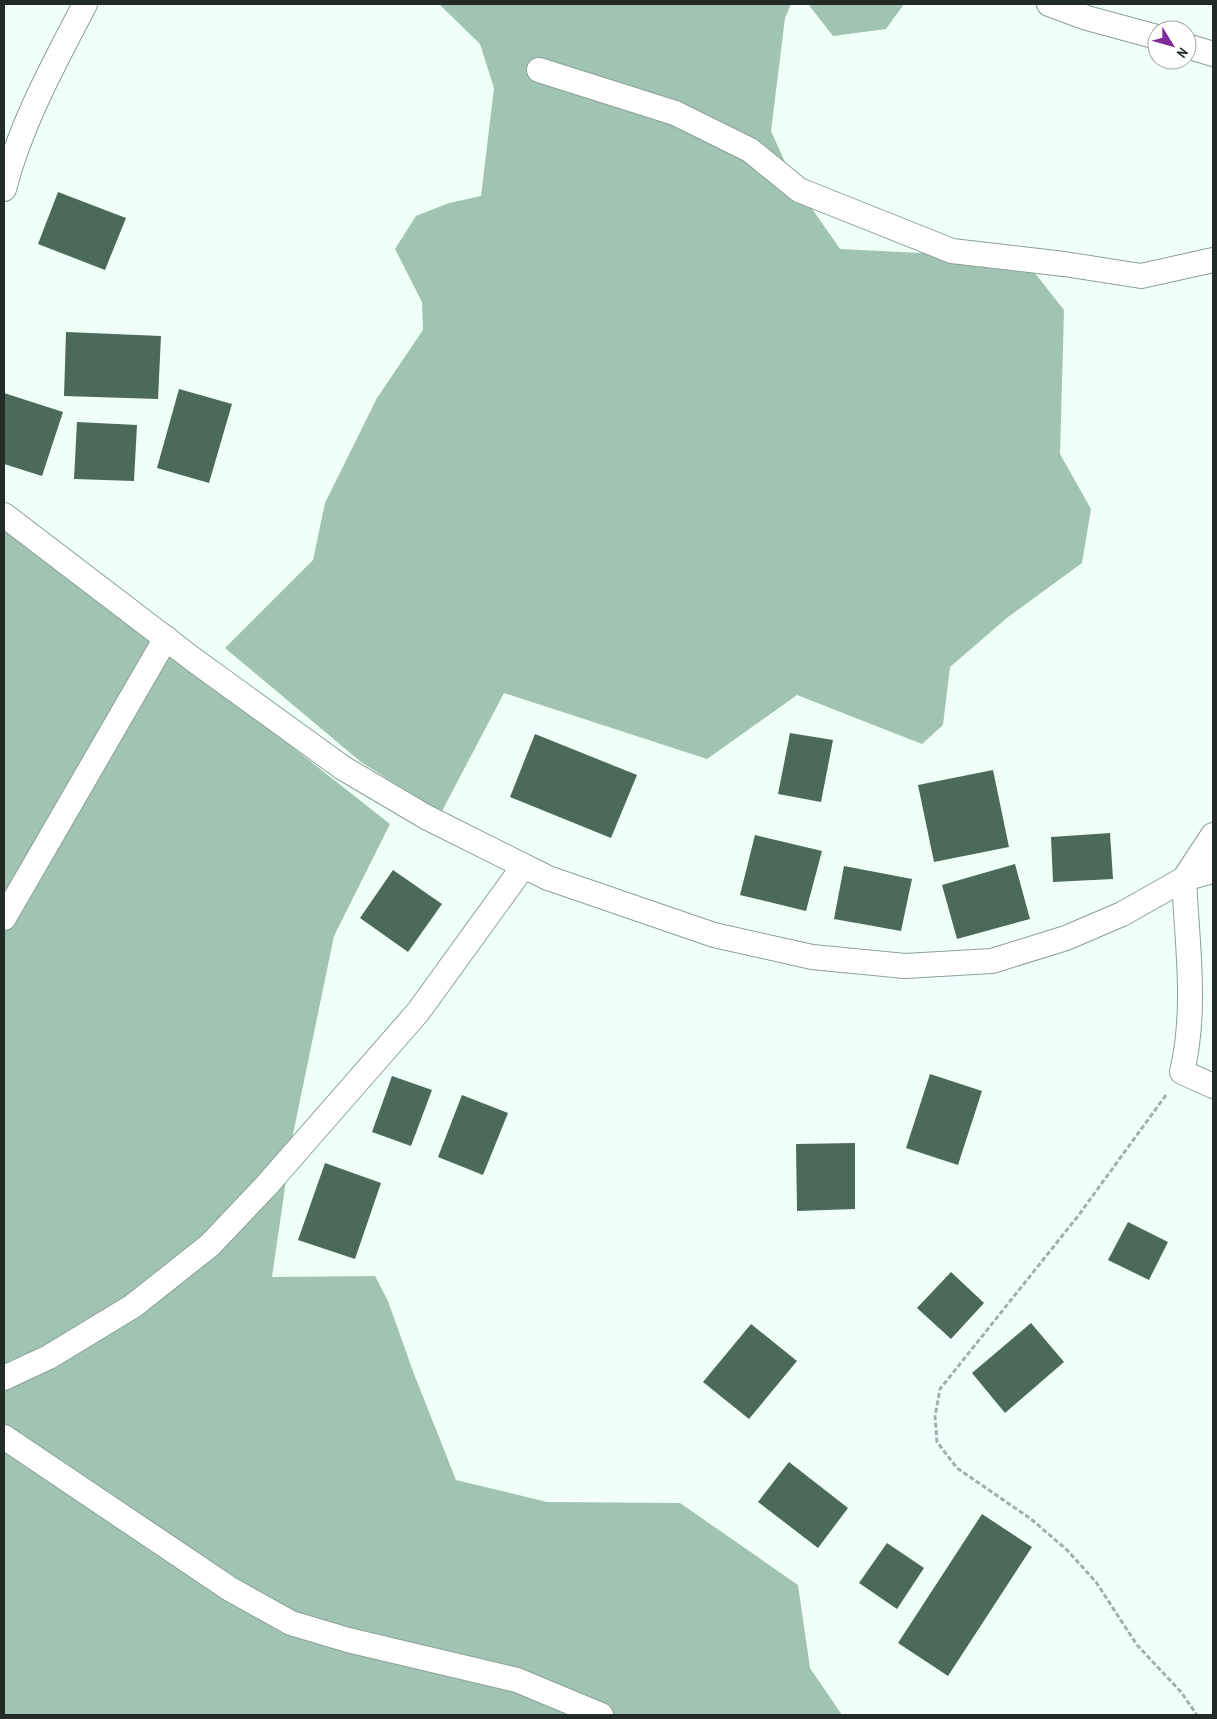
<svg xmlns="http://www.w3.org/2000/svg" width="1217" height="1719" font-family="'Archivo Narrow',sans-serif">
  <style>
    .forest { fill: #a1c3b3 }
    .building { fill: #4b6a5c }
    .lines { fill: none; stroke-linecap: round; stroke-linejoin: round }
    .street-casing { stroke: #8ba196; stroke-width: 26 }
    .path { stroke: #a3b0a9; stroke-width: 3; stroke-dasharray: 5 2.5; stroke-linecap: butt }
    .street { stroke: #fff; stroke-width: 24 }
  </style>
  <rect width="100%" height="100%" fill="#f0fff8"/>
  <g class="forest">
    <path d="M439,4H791L785,18L771,131L795,184L840,249L1023,258L1064,310L1060,454L1091,509L1082,563L1008,617L950,667L943,725L922,744L797,695L707,759L504,693L441,813L361,762L225,648L313,560L325,503L377,398L423,330L422,302L395,249L416,216L449,203L481,196L494,88L480,44Z"/>
    <path d="M808,4H904L886,29L833,36Z"/>
    <path d="M4,530L216,687L390,824L334,936L292,1139L272,1277L375,1276L388,1301L414,1374L456,1480L547,1502L680,1503L798,1585L810,1668L842,1715H4Z"/>
  </g>
  <g class="building">
    <path d="M58,192L126,218L105,270L38,244Z"/>
    <path d="M66,332L161,336L158,399L64,396Z"/>
    <path d="M179,389L232,404L209,483L157,468Z"/>
    <path d="M4,393L63,412L42,476L4,464Z"/>
    <path d="M77,422L137,425L134,481L74,479Z"/>
    <path d="M790,733L833,740L821,802L778,794Z"/>
    <path d="M535,734L637,775L611,838L510,797Z"/>
    <path d="M993,770L1009,847L934,862L918,785Z"/>
    <path d="M1110,833L1113,879L1053,882L1051,837Z"/>
    <path d="M755,835L822,851L806,911L740,895Z"/>
    <path d="M1015,864L1030,919L957,939L942,885Z"/>
    <path d="M844,866L912,879L901,931L834,919Z"/>
    <path d="M393,870L442,904L408,952L360,918Z"/>
    <path d="M930,1074L982,1091L958,1165L906,1148Z"/>
    <path d="M392,1076L432,1090L411,1146L372,1132Z"/>
    <path d="M462,1095L508,1113L483,1175L438,1157Z"/>
    <path d="M855,1143V1209L797,1211L796,1144Z"/>
    <path d="M325,1163L381,1183L355,1259L298,1240Z"/>
    <path d="M1128,1222L1168,1242L1149,1280L1108,1260Z"/>
    <path d="M951,1272L984,1303L951,1339L917,1308Z"/>
    <path d="M1031,1323L1064,1362L1005,1413L972,1373Z"/>
    <path d="M751,1324L797,1361L749,1419L703,1382Z"/>
    <path d="M789,1462L848,1508L818,1548L758,1502Z"/>
    <path d="M982,1514L1032,1547L948,1676L898,1643Z"/>
    <path d="M887,1543L924,1568L897,1609L859,1583Z"/>
  </g>
  <g class="lines">
    <defs>
      <g id="street">
        <path d="M1049,4L1087,18L1157,37"/>
        <path d="M1187,46L1213,54"/>
        <path d="M539,70L675,113L750,150L799,190L952,251L1064,264L1141,276L1213,260"/>
        <path d="M4,189C21,123 54,64 85,4"/>
        <path d="M4,515L194,660L343,768L426,817L548,878L714,935L812,957L905,966L992,961L1066,938L1122,914L1184,879L1213,835"/>
        <path d="M1213,871L1184,879C1187,943 1197,1009 1182,1072L1213,1086"/>
        <path d="M4,918L166,638"/>
        <path d="M4,1378L49,1357L133,1306L210,1245L266,1186L418,1012L523,867"/>
        <path d="M4,1437L230,1589L291,1623L348,1640L517,1680L601,1715"/>
      </g>
    </defs>
    <use href="#street" class="street-casing"/>
    <path class="path" d="M1166,1095L1078,1216L940,1389L935,1416L937,1442L957,1468L1031,1519L1067,1550L1096,1582L1137,1645L1181,1692L1197,1715"/>
    <use href="#street" class="street"/>
  </g>
  <rect width="1217" height="1719" fill="none" stroke="#222b26" stroke-width="10"/>
  <g transform="translate(1172 45) rotate(127)"><circle r="24" fill="#ffffff" stroke="#a7aaa8"/>
  <path d="M0-4L9 19L0 12L-9 19Z" fill="#812c9b"/>
  <text y="-8" font-size="14" font-weight="bold" text-anchor="middle" fill="#222b26">N</text>
  </g>
</svg>
